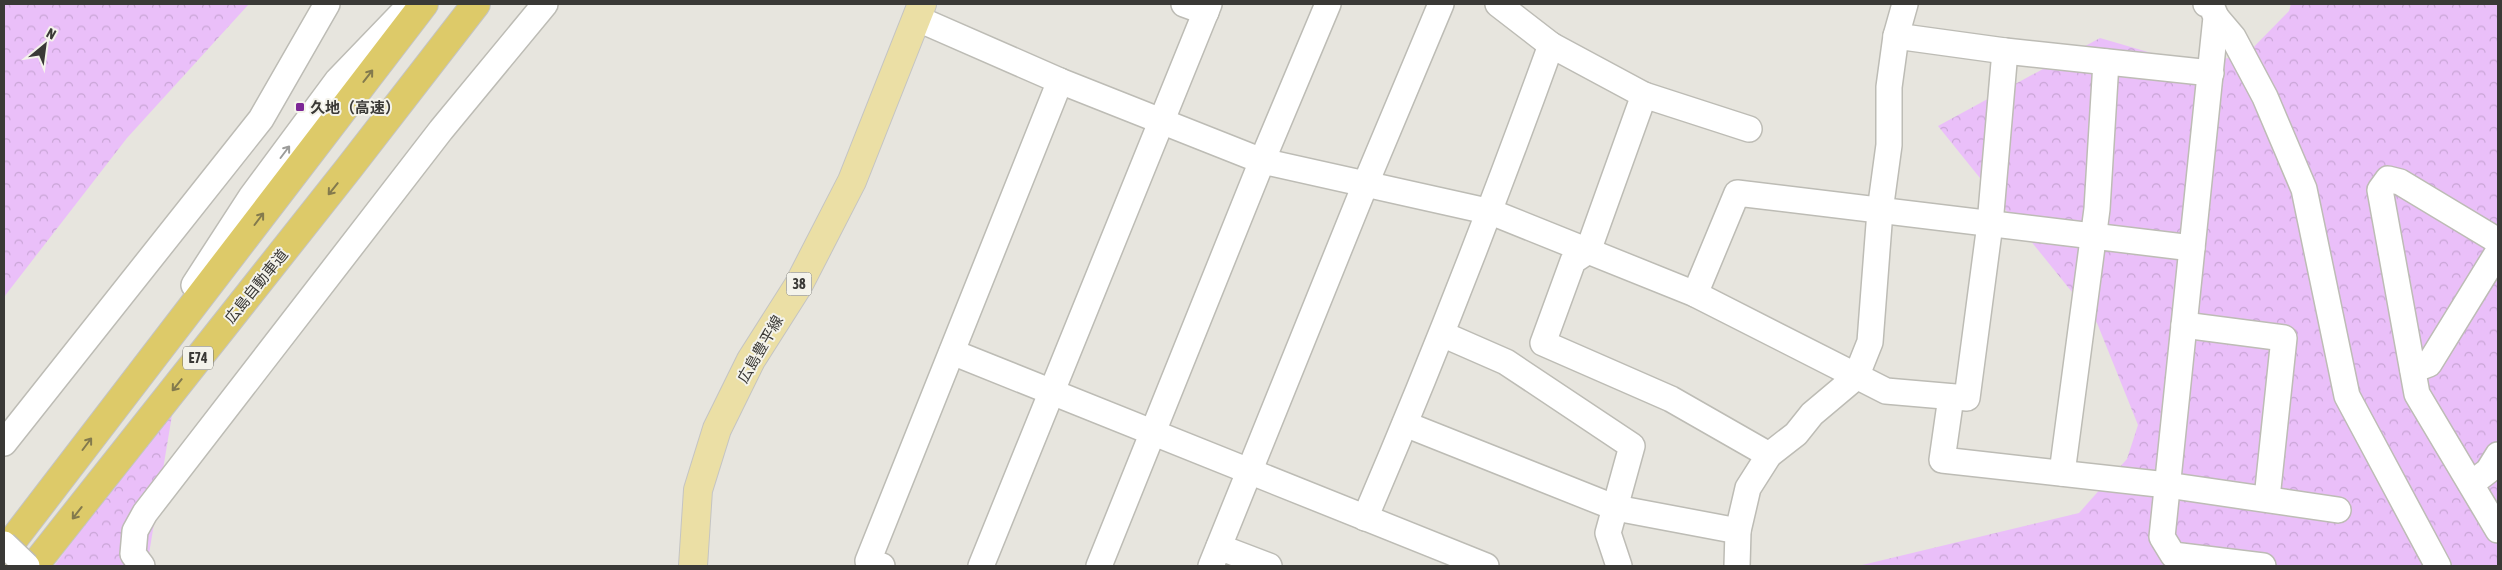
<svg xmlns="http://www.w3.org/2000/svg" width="2502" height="570" font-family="'Asap Condensed','Noto Sans JP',sans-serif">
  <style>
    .forest { fill: url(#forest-crowns) }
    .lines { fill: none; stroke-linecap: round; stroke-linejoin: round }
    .minor-casing { stroke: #bdbcb5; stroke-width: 28 }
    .major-casing { stroke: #c4c4c3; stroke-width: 30 }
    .highway-casing { stroke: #c4c4c3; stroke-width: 30 }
    .minor { stroke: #fff; stroke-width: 25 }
    .major { stroke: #ebdfa5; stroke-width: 28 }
    .highway { stroke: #ddca69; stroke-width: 28 }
    .minor-bridge-casing { stroke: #bdbcb5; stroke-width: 28; stroke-linecap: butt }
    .minor-bridge { stroke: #fff; stroke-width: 25 }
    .oneway { stroke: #837a4d }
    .oneway2 { stroke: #9c9c9a }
    .poi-dot { fill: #7d2796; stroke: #f4f3eb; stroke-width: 2 }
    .labels { text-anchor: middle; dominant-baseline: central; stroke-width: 4; stroke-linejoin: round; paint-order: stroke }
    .shield { fill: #f4f3eb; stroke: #72716c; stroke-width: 1 }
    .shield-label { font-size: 14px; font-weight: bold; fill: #3a3936 }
    .poi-label { font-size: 15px; font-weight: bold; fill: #3a3936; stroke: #f4f3eb; text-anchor: start }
    .street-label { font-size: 15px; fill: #3a3936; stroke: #f4f3eb }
  </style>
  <defs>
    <pattern id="forest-crowns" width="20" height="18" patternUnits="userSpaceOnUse" patternTransform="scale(1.25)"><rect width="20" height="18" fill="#eabff9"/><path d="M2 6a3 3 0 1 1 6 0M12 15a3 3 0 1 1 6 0" fill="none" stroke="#c9a5d6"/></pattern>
  </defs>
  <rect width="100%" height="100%" fill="#e7e5de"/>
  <g class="forest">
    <path d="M4,4H249L127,138L4,297Z"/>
    <path d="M2291,4H2498V566H1858L2079,513L2127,459L2138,425L2097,323L1938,126L2100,38L2172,59L2243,58L2289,11Z"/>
    <path d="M174,403L147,566H54Z"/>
  </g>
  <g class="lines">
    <defs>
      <g id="minor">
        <path d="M1184,4L1206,12"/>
        <path d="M1498,4L1551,45L1644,95L1749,129"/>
        <path d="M2206,4L2211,5L2216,17L2162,537L2173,555L2263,566"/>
        <path d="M2216,17L2233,37L2265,97L2304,189L2347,396L2438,566"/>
        <path d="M916,18L1060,81L1262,161L1491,212L1695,294L1886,391L1967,398L1990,224L2005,51"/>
        <path d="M1896,36L2005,51L2211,73"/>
        <path d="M1644,95L1588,251L1573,261L1543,343L1671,399L1769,455"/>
        <path d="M2498,241L2400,182L2388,179L2380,190L2417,394L2498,530"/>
        <path d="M194,285L251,197L337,81L411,4"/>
        <path d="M1695,294L1737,193L2192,248"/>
        <path d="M2184,325L2284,338L2267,498"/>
        <path d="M1442,334L1506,362L1632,446L1608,533L1619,566"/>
        <path d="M952,352L1486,566"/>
        <path d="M2413,370L2429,364L2498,252"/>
        <path d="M1951,397L1942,460L2167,485L2338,510"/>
        <path d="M1405,424L1616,508L1738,531"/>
        <path d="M4,443L261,119L327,4"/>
        <path d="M2062,473L2097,209L2106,62"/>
        <path d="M2471,484L2488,471L2498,455"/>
        <path d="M1365,518C1432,362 1493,205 1551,45"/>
        <path d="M1219,547L1269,566"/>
        <path d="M142,566L133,554L135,531L145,513L441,130L545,4"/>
        <path d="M882,566L868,561L1060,81"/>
        <path d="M981,566L1209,4"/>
        <path d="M1099,566L1262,161L1328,4"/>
        <path d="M1211,566L1365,185L1441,4"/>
        <path d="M1737,566L1738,531L1748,488L1769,455L1796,434L1812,414L1856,377L1870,342L1880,211L1889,145V87L1896,36L1905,4"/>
      </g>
      <path id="major" d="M693,566L698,490L717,429L751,360L798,286L852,181L922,4"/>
      <g id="highway">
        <path d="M4,552L424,4"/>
        <path d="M34,566L349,168L476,4"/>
      </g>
    </defs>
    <use href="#minor" class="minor-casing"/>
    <use href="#major" class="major-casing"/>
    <use href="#highway" class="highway-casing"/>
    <use href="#minor" class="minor"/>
    <use href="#major" class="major"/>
    <use href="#highway" class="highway"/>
    <defs>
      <path id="minor-bridge" d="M4,544L27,566"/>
    </defs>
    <use href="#minor-bridge" class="minor-bridge-casing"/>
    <use href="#minor-bridge" class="minor-bridge"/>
  </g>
  <defs><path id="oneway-shaft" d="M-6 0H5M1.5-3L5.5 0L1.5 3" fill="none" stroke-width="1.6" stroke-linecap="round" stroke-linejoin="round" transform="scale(1.25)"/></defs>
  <g class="oneway">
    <use href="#oneway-shaft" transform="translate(368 76) rotate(-52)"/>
    <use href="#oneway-shaft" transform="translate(333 189) rotate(129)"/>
    <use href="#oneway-shaft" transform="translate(259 219) rotate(-53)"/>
    <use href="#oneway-shaft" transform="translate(177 385) rotate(129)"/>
    <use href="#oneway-shaft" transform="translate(87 444) rotate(-53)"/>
    <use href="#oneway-shaft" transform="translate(77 513) rotate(128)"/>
  </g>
  <use class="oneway2" href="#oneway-shaft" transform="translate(285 152) rotate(-53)"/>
  <rect class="poi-dot" x="295" y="102" width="10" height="10" rx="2.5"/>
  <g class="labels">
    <g class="shield">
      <rect x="786.5" y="272.5" width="25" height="23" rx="4"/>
      <rect x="183" y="346.5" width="30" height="23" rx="4"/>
    </g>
    <g class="shield-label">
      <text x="799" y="284">38</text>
      <text x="198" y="358">E74</text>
    </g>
    <g class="poi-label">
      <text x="310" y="107">久地（高速）</text>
    </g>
    <g class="street-label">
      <text transform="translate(256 286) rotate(-51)">広島自動車道</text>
      <text transform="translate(760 349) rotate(-60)">広島豊平線</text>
    </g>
  </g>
  <rect width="2502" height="570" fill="none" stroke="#3a3936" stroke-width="10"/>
  <g transform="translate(45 45) rotate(29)" stroke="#f4f3eb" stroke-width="4" paint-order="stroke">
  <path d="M0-4L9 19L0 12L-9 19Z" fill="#3a3936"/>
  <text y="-8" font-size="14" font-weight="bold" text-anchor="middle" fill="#3a3936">N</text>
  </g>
</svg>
